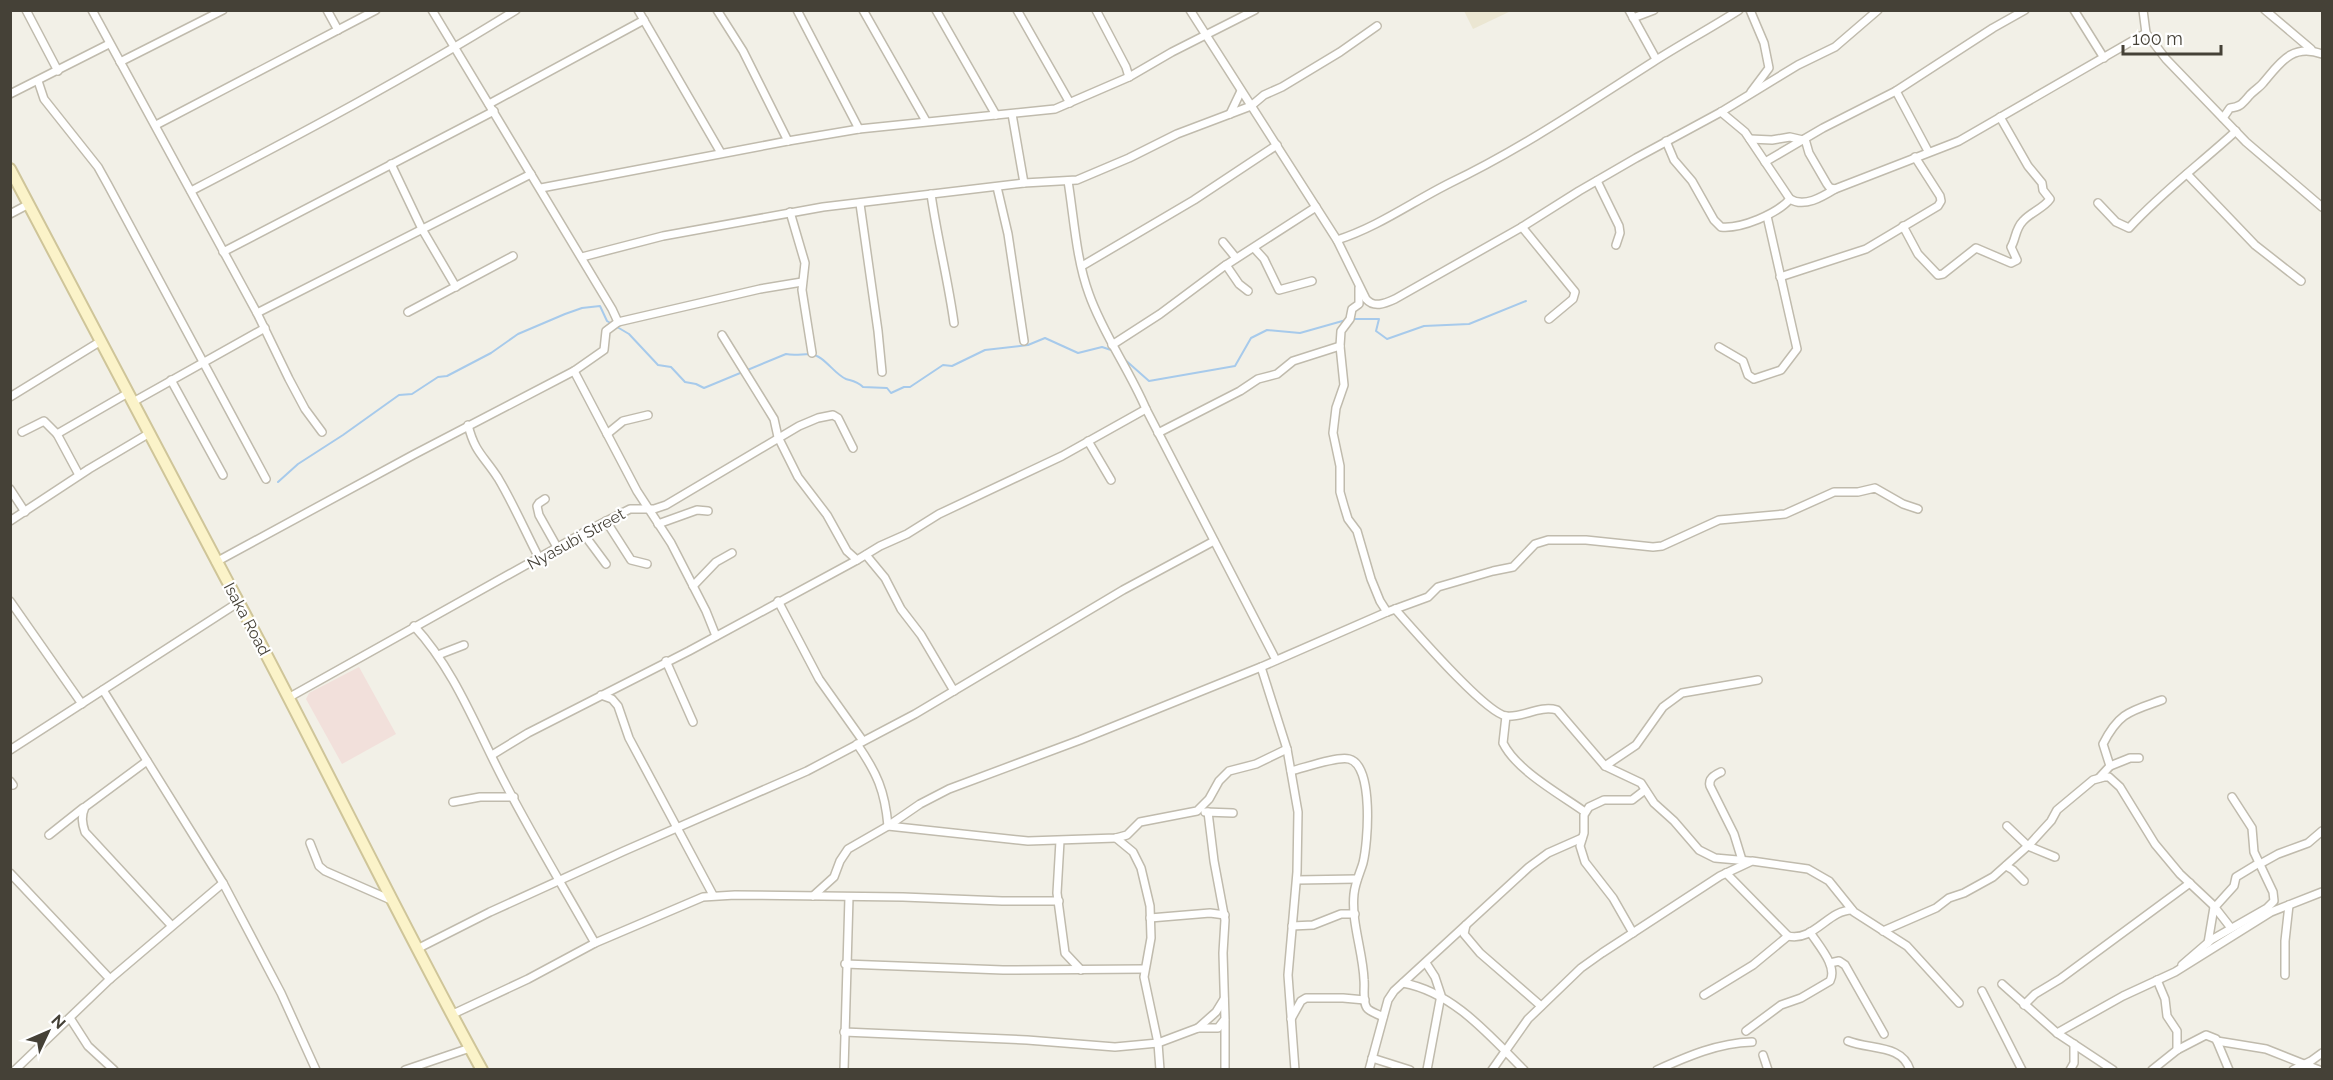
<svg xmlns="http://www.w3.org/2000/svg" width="2333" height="1080" font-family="Raleway,sans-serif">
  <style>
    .education { fill: #ebe6d2 }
    .medical { fill: #f2e0db }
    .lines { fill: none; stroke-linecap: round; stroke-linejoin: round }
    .stream { stroke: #a7caeb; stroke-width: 2 }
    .street-casing { stroke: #c0bbad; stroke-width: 10 }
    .secondary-casing { stroke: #cfc599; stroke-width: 14 }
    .street { stroke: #fff; stroke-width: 7 }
    .secondary { stroke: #fbf3c9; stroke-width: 10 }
    .labels { text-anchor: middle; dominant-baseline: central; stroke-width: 4.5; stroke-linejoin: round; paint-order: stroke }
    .street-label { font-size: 16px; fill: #454137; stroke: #fff }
  </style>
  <rect width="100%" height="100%" fill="#f2f0e7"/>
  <path class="education" d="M1464,11H1511L1473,29Z"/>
  <path class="medical" d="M359,667L396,734L342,764L306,699L309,693Z"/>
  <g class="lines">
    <g class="stream">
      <path d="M1352,319H1379L1376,331L1387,339L1424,326L1469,324L1526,301"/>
      <path d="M1123,358L1149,381L1235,366L1251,338L1267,330L1300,333L1346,320"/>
      <path d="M278,482L298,464L343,435L399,395L412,394L438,377L447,376L491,353L518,334L565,314L582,308L600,306L607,321L629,334L658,365L671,367L685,382L696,384L704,388L786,354C794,356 802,354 810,354C824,355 834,374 846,379C853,381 857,381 863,387L887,388L891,393L904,387H910L943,365L952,366L985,350L1028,345L1045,338L1078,353L1102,347L1114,351"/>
    </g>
    <defs>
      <g id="street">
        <path d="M26,10L58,71"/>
        <path d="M92,10L257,313L289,379L305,409L322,432"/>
        <path d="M327,10L338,30"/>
        <path d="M638,10L721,153"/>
        <path d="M717,10L743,51L788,141"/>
        <path d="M797,10L859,129"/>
        <path d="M863,10L926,121"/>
        <path d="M936,10L996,115"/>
        <path d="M1017,10L1070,103"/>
        <path d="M1096,10L1126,67L1129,77"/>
        <path d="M1190,10L1337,240L1366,299C1374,308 1384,304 1395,299L1522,227L1579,191L1636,158L1721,112L1798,65L1835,47L1878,10"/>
        <path d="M1629,10L1656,59"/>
        <path d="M1750,10L1764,43L1769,68L1751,92"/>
        <path d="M2074,10L2104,58"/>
        <path d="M2143,10L2146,33L2166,59L2246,142L2322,207"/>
        <path d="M2265,10L2311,49"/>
        <path d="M1633,18L1654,10"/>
        <path d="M120,62L223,10"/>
        <path d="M38,81L44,99L98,167L108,185L266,479"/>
        <path d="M1896,91L1928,151"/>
        <path d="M10,94L109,44"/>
        <path d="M489,104L644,20"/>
        <path d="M1721,112L1745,132L1790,199C1804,208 1822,197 1835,189"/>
        <path d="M1012,114L1024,183"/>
        <path d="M1230,114L1241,91"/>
        <path d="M2223,118L2230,108C2240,107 2242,104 2249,96C2253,91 2259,88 2263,83C2280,63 2292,43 2322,54"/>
        <path d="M156,125L376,10"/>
        <path d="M1750,139L1772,140L1790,137L1803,140"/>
        <path d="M1805,139L1809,153L1827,184L1830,188L1835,189L1959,141L2146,33"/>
        <path d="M1666,141L1674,160L1692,181L1714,220L1721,227C1741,229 1777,214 1790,199"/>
        <path d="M1765,162L1823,128L1896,91L1993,28L2025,10"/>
        <path d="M391,164L422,229L456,287"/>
        <path d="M2187,174L2255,245L2301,281"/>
        <path d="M1068,181C1074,218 1076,259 1089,294C1103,334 1129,369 1146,409L1276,660"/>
        <path d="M1597,181L1619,226L1620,233L1616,245"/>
        <path d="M997,187L1008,234L1024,341"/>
        <path d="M541,188L788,141L859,129L1055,109L1129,77L1172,52L1255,10"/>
        <path d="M191,191C301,134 410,76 516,10"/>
        <path d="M931,194C937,237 948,279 954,323"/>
        <path d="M2098,203L2116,222L2129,228C2162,192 2200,164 2236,131"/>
        <path d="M860,204L878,331L882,372"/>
        <path d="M790,212L805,263L802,290L812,353"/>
        <path d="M10,214L29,204"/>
        <path d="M1903,226L1918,254L1938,275L1943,274L1976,248L2011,263L2017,260L2011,247C2016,239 2015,229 2023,221C2031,212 2044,208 2050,199L2043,190L2042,183L2028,166L2000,117"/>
        <path d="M1522,227L1575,292L1573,299L1549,319"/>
        <path d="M1337,240C1378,227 1412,202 1450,183C1521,149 1587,104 1653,62C1681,44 1711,28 1739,10"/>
        <path d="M1223,242L1236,258"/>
        <path d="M1254,248L1264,259L1279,290L1312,281"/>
        <path d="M223,252L494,111"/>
        <path d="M582,257L663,236L823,207L1024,183L1077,180L1129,158L1177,134L1251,106L1264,95L1282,87L1340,52L1377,26"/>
        <path d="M1226,265L1239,284L1248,291"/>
        <path d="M1082,266L1194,200L1277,145"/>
        <path d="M1780,277L1866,249L1938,206L1941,201L1940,196L1915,157"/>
        <path d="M1359,288V304L1352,309L1350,319L1341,331L1340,346L1344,385L1336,408L1333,433L1340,466V492L1344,506L1348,519L1357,531L1371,579L1380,601L1387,612"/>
        <path d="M408,312L513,256"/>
        <path d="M257,313L531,174"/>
        <path d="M618,322L760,289L802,282"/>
        <path d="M722,335L774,419L778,437L798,477L827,515L847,551L857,560"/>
        <path d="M1112,345L1160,314L1223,267L1316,207"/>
        <path d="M1719,347L1743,361L1748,375L1754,379L1781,370L1797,349L1767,216"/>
        <path d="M574,371L637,491L671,543L706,611L716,636"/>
        <path d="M171,380L223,475"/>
        <path d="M10,397L101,341"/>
        <path d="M133,402L265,328"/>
        <path d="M468,425C475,453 484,456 498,478C513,503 525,531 539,558"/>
        <path d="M22,432L44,421L57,434L79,475"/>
        <path d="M1158,433L1240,391L1258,379L1277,374L1293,361L1340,346"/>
        <path d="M57,434L128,393"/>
        <path d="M607,434L623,421L648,415"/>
        <path d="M1088,441L1111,480"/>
        <path d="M10,489L25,512"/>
        <path d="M545,499L539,503L537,506L539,515L557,547"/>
        <path d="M10,521L89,469L148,434"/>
        <path d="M606,521L631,560L647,564"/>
        <path d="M658,524L697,510L708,511"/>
        <path d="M583,533L606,564"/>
        <path d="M866,555L885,578L901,609L921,635L954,691"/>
        <path d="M216,562L413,455L574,371L604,350L606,331L618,322L612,309L432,10"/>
        <path d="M693,586L716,562L732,553"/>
        <path d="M10,601L82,704"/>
        <path d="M778,601L819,679L863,741"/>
        <path d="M1395,609C1413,629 1484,712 1506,716C1523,718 1539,705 1557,710L1605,766L1641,783L1654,803L1674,821L1699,850L1715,858L1749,861"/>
        <path d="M414,626C455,670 477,730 505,783C533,837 565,890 595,943"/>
        <path d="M438,655L464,645"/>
        <path d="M666,661L693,722"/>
        <path d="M1261,667L1287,749L1298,812L1297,872L1288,975L1295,1070"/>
        <path d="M103,690L223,883L281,993L316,1070"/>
        <path d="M601,695L612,699L618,706L629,738L713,895"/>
        <path d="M288,698L583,533L630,509H654L666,505L799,426L818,418L833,415L838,418L853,448"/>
        <path d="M1506,716L1503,743C1517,771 1560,794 1585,812"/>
        <path d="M857,744C877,773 885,791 888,826L1028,841L1116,838L1127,835L1140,822L1197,811L1209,799L1219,781L1229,771L1256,764L1287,749"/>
        <path d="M10,750L239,602"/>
        <path d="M492,755L528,733L689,651L857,560L880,546L907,534L939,514L1062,456L1146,409"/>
        <path d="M147,761L85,807C81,816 82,823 85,832L171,925"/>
        <path d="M1605,766L1636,745L1663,707L1682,693L1758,680"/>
        <path d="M2110,766L2130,758H2139"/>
        <path d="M1291,771C1304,768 1337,756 1349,759C1374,765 1368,843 1363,863C1360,873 1355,883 1354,894C1351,922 1363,952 1364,980C1365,988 1362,1001 1367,1008C1370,1012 1378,1014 1383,1017"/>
        <path d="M1721,772C1715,775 1708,778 1710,786L1734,834L1742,860"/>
        <path d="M2099,778L2110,766L2103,744C2119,712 2131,711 2162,700"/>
        <path d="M10,781L13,785"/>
        <path d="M453,802L480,797H514"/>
        <path d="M1205,812L1233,813"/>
        <path d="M2007,826L2028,846L2055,857"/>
        <path d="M49,835L83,808"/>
        <path d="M1116,838L1133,852L1141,868L1150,906L1151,938L1144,977L1158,1043L1160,1070"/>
        <path d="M1060,841L1057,893L1065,953L1081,970"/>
        <path d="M310,843L319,866L325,871L391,900"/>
        <path d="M2260,864L2278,854L2308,843L2322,831"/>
        <path d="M2006,866L2013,870L2024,881"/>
        <path d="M10,873L110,979"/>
        <path d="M1726,873L1788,936C1814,942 1828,910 1852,910"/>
        <path d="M1297,880L1357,879"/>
        <path d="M813,896L834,877L840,861L848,849L888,826L920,804L949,789L1080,740L1261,667L1387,612L1428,597L1438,587L1493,571L1513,567L1535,544L1548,540H1586L1653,547L1662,546L1719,520L1785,514L1834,492H1858L1875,488L1903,504L1918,509"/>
        <path d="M2215,907L2234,886L2236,877L2259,863"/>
        <path d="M1150,918L1210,913L1225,915"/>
        <path d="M1466,925L1464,934L1480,953L1541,1006"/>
        <path d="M1292,926L1313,925L1341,914H1355"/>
        <path d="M1883,931L1936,908L1949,898L1964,893L1993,877L2030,844L2051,821L2057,810L2093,780L2104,777H2109L2120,787L2155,844L2180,874L2213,905L2231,928"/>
        <path d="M1633,933L1613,898L1585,862L1580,846L1584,833V815L1589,807L1604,800H1632L1645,790"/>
        <path d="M2208,943L2214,907"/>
        <path d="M417,949L490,912L624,851L807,771L915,714L1123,590L1214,541"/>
        <path d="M1426,963L1435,977L1441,995L1427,1070"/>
        <path d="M1830,963L1839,961L1845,965L1884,1034"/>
        <path d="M845,964L1003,970L1144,969"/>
        <path d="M2182,965L2211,940L2267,908L2274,901L2273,892L2254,852L2252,828L2232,797"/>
        <path d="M2285,975V941L2289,905"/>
        <path d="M2157,980L2165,999L2167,1016L2177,1031V1050"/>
        <path d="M1403,983C1453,992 1489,1035 1524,1070"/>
        <path d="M2002,984L2057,1033L2113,1070"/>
        <path d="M1982,991L2022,1070"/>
        <path d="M1704,995L1753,965L1788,936"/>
        <path d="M2024,1005L2035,994L2060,979L2190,883"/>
        <path d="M453,1014L528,979L595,943L703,897L735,895L903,897L1002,901H1059"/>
        <path d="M70,1018L88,1046L114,1070"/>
        <path d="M1291,1019L1301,1001L1306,998H1343L1365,1000"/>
        <path d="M1225,1021V1070"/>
        <path d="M1198,1028L1216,1012L1224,999"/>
        <path d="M1746,1031L1781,1005L1801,998L1830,981C1838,966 1818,945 1810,932"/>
        <path d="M844,1032L1027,1040L1115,1047L1158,1043L1198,1028H1218L1225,1019L1223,953L1225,920L1214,861L1208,812"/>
        <path d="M2057,1033L2123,996L2175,972L2271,912L2322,892"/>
        <path d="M1848,1041C1870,1050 1902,1044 1910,1070"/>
        <path d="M2217,1041L2266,1049L2319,1070"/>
        <path d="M1763,1055L1768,1070"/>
        <path d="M1372,1058L1410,1070"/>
        <path d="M15,1070L110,979L223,883"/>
        <path d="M405,1070L470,1048"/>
        <path d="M844,1070L849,897"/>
        <path d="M1369,1070L1388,1000L1394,991L1529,867L1548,853L1582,838"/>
        <path d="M1492,1070L1528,1019L1581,968L1602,953L1720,876L1752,861L1808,869L1829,881L1854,912L1907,946L1959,1003"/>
        <path d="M1657,1070C1688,1056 1718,1043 1752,1042"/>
        <path d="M2070,1070L2074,1063V1044"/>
        <path d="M2152,1070L2177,1050L2206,1035L2216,1039L2229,1070"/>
        <path d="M2293,1070L2311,1061L2322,1053"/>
      </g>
      <path id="secondary" d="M10,169C87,314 162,459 239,603C322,758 397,916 482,1070"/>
    </defs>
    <use href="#street" class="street-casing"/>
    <use href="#secondary" class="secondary-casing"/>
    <use href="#street" class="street"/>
    <use href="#secondary" class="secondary"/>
  </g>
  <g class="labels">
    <g class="street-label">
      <text transform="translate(576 539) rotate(-29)">Nyasubi Street</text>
      <text transform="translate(247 619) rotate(62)">Isaka Road</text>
    </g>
  </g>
  <rect width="2333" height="1080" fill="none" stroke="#454137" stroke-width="24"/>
  <g transform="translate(48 1032) rotate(46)" stroke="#ffffff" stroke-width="4.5" paint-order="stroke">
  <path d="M0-4.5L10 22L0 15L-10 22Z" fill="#454137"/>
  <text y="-9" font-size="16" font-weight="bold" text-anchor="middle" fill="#454137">N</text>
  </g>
  <path d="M2123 45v9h98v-9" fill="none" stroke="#454137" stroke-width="3"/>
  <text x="2132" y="45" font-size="18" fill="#454137" stroke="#ffffff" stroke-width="4.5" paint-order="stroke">100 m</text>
</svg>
